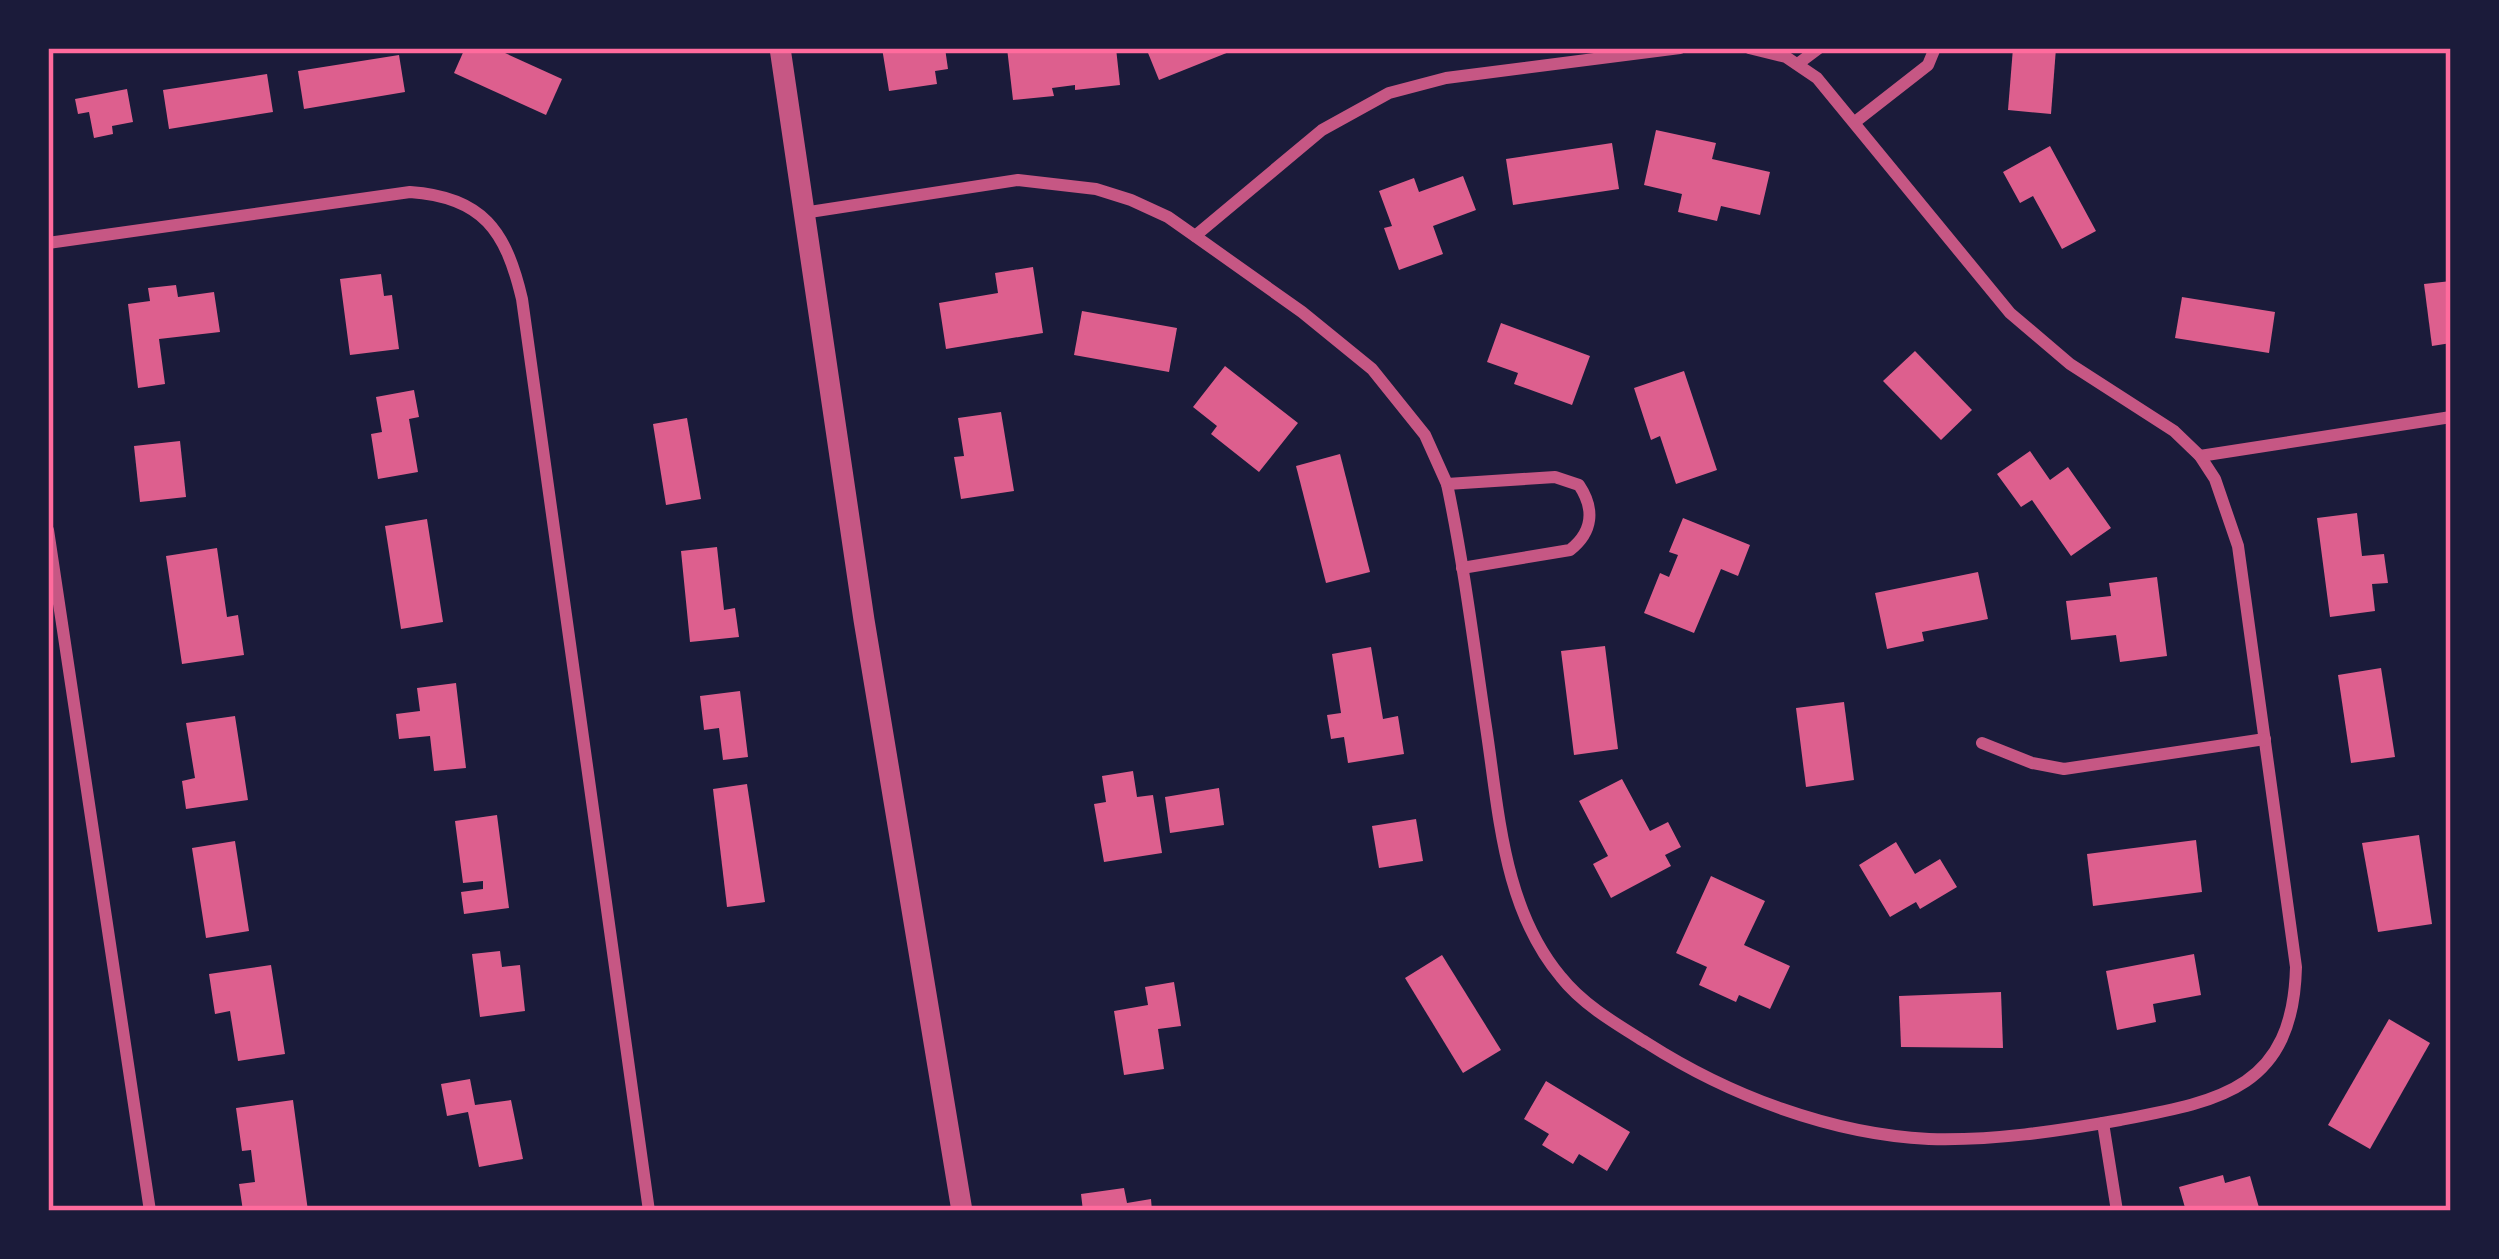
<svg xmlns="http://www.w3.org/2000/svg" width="2499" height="1259" font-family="'Alegreya Sans',sans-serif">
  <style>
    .building { fill: #dd5f8e }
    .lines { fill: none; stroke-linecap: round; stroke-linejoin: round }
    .minor { stroke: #c65784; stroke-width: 12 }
    .tertiary { stroke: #c65784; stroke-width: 21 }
    .neatline { fill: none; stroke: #ff6b9d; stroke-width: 4.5 }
  </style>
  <rect width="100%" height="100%" fill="#1b1b3a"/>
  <g class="building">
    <path d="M465,48H494L562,79L546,115L454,73Z"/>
    <path d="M882,48H945L948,69L935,71L937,84L889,91Z"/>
    <path d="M1007,48H1116L1120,85L1075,90V85L1052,88L1054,96L1013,100Z"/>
    <path d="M1146,48H1239L1159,80Z"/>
    <path d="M2013,48H2056L2051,114L2008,110Z"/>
    <path d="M399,55L405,92L304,109L298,71Z"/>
    <path d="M267,74L273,112L169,129L163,90Z"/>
    <path d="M127,89L133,122L112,126L113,134L94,138L89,112L78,114L75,99Z"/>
    <path d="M1656,130L1716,143L1712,159L1770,172L1760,215L1721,206L1717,221L1678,212L1682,194L1644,185Z"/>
    <path d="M1612,143L1619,189L1513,205L1506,159Z"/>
    <path d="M2050,146L2096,231L2062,249L2033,196L2020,203L2003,172Z"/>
    <path d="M1463,176L1476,210L1433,226L1443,254L1399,270L1384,228L1392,226L1379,191L1414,178L1419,192Z"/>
    <path d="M1033,267L1043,333L946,349L939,303L998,293L995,273Z"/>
    <path d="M381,274L384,296L392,295L399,349L350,355L340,279Z"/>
    <path d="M2451,281V343L2432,346L2424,284Z"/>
    <path d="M176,285L178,297L214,292L220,332L159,339L165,384L138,388L128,304L150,301L148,288Z"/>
    <path d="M2182,297L2275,312L2269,353L2175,338Z"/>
    <path d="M1082,311L1177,328L1169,372L1074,355Z"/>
    <path d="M1501,323L1590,356L1572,405L1514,384L1518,373L1487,362Z"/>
    <path d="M1915,351L1972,410L1941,440L1883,381Z"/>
    <path d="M1225,366L1298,423L1259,472L1211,434L1217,426L1193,407Z"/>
    <path d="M1684,371L1717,470L1676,484L1660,436L1651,440L1634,388Z"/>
    <path d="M414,390L419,417L409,419L418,472L378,479L371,434L382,432L376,397Z"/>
    <path d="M1001,412L1014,491L961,499L954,457L964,456L958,418Z"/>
    <path d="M687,418L701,499L666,505L653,424Z"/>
    <path d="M180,441L186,497L140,502L134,446Z"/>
    <path d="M2030,451L2050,480L2068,467L2111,528L2071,556L2032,500L2021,507L1997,474Z"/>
    <path d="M1340,454L1370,572L1326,583L1296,466Z"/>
    <path d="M2357,513L2362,556L2384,554L2388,583L2372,584L2375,611L2330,617L2317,518Z"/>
    <path d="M1683,518L1750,545L1738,576L1721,569L1694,633L1644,613L1660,573L1669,577L1678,555L1669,552Z"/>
    <path d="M427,519L443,622L401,629L385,526Z"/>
    <path d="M717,547L724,610L735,608L739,637L690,642L681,551Z"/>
    <path d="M217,548L227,617L238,615L244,655L182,664L166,556Z"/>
    <path d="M1978,572L1988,619L1922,632L1924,641L1887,649L1875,593Z"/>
    <path d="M2157,577L2167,656L2120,662L2116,635L2071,640L2066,601L2111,596L2109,583Z"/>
    <path d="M1605,646L1618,749L1574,755L1561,651Z"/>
    <path d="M1371,647L1383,719L1398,716L1404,754L1348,763L1344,737L1331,739L1327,715L1341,713L1332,654Z"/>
    <path d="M2381,668L2395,757L2351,763L2338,675Z"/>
    <path d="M456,683L466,768L434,771L430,736L399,739L396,714L420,711L417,688Z"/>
    <path d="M740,691L748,757L723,760L719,728L704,730L700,696Z"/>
    <path d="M1844,702L1854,780L1806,787L1796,708Z"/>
    <path d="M235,716L248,800L186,809L182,781L195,778L186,723Z"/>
    <path d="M1133,771L1137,797L1153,795L1162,853L1104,862L1094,804L1106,802L1102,776Z"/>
    <path d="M1622,779L1650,831L1668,822L1681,847L1665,855L1671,866L1611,898L1593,864L1608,856L1579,801Z"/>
    <path d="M747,784L765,902L727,907L713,789Z"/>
    <path d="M1219,788L1224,825L1170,833L1165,797Z"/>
    <path d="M497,815L509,908L464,914L461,892L483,889V881L463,883L455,821Z"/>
    <path d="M1416,819L1423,861L1379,868L1372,826Z"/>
    <path d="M2419,835L2432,924L2378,932L2362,843Z"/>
    <path d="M2196,840L2202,892L2093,906L2087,854Z"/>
    <path d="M235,841L249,931L206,938L192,848Z"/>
    <path d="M1896,842L1915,874L1940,859L1957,887L1920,909L1916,902L1890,917L1859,865Z"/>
    <path d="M1711,876L1765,901L1744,945L1790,966L1770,1009L1739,995L1736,1002L1699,985L1707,967L1676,953Z"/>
    <path d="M500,951L502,967L520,965L525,1011L480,1017L472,954Z"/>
    <path d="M2194,954L2201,995L2153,1004L2156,1022L2117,1030L2106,971Z"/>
    <path d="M1442,955L1501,1050L1463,1073L1405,978Z"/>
    <path d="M271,965L285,1054L238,1061L230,1011L215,1014L209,974Z"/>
    <path d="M1174,982L1181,1026L1158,1029L1164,1069L1124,1075L1114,1011L1148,1005L1145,987Z"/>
    <path d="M2001,992L2003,1048L1901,1047L1899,996Z"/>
    <path d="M2389,1019L2430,1043L2370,1149L2328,1125Z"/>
    <path d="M470,1079L475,1105L511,1100L523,1159L479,1167L468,1112L447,1116L441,1084Z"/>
    <path d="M1546,1081L1630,1132L1607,1171L1579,1154L1573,1164L1542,1145L1549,1134L1524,1119Z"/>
    <path d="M293,1100L308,1211H243L239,1184L255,1182L251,1150L242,1151L236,1108Z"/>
    <path d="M2223,1175L2225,1183L2250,1176L2260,1211H2186L2179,1187Z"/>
    <path d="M1124,1188L1127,1203L1151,1199L1152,1211H1083L1081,1194Z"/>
  </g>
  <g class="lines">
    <g class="minor">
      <path d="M1799,63L1819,48"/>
      <path d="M1855,122L1928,65L1935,48"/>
      <path d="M803,213L1018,180L1096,189L1131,200L1168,217L1195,236L1302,312L1372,369L1425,435L1447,484C1464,565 1474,646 1486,727C1499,812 1503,908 1561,977C1583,1005 1618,1025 1647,1043C1730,1096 1831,1134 1929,1139C1992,1141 2059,1131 2120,1120C2220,1101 2293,1089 2296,967L2238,546L2215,479L2200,456L2174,431L2070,364L2010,313L1817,78L1786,57L1749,48"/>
      <path d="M1195,236L1322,130L1389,93L1446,78L1680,48"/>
      <path d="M48,243L410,192C483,197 506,231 522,299L649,1211"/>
      <path d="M2200,456L2451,417"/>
      <path d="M1447,484L1555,477L1579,485C1595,509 1593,532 1570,550L1462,568"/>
      <path d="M48,530L150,1211"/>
      <path d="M1982,743L2032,763L2064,769L2265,739"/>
      <path d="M2103,1123L2117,1211"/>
    </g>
    <path class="tertiary" d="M780,48L864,620L962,1211"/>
  </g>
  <rect width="2499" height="1259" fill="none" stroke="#1b1b3a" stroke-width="102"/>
  <rect x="51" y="51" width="2397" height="1157" class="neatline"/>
</svg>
